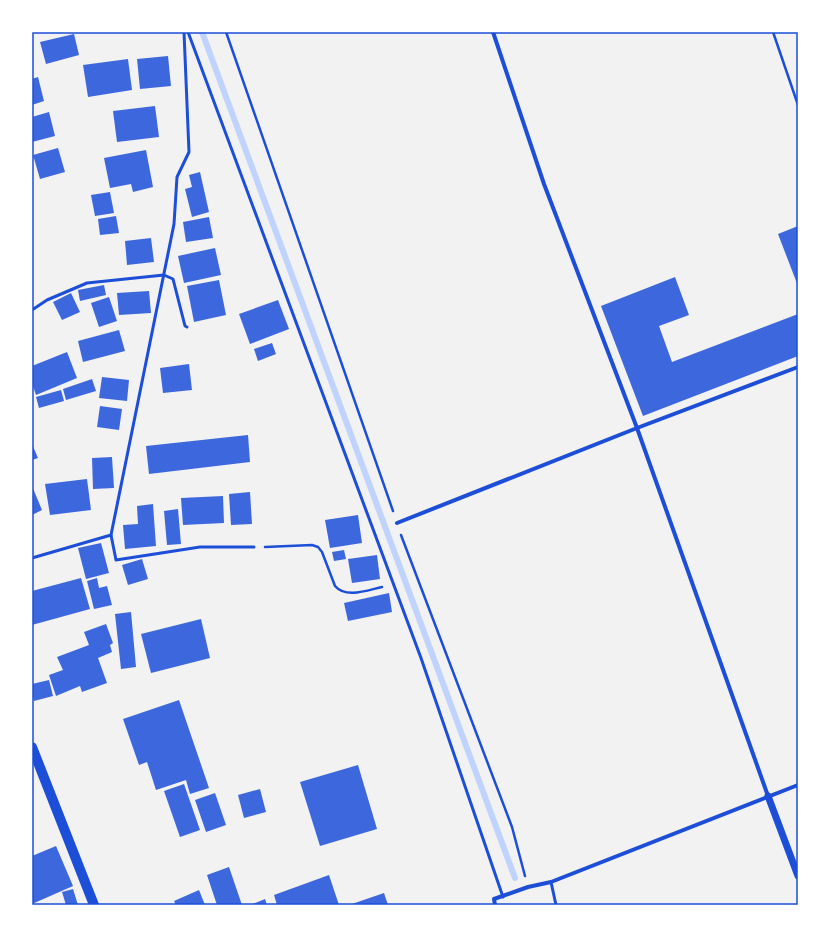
<svg xmlns="http://www.w3.org/2000/svg" width="830" height="937" font-family="'Work Sans',sans-serif">
  <style>
    .lines { fill: none; stroke-linecap: round; stroke-linejoin: round }
    .stream { stroke: #bfd3fe; stroke-width: 6 }
    .building { fill: #3d67dc }
    .path { stroke: #1d4ed8; stroke-width: 2.5 }
    .service { stroke: #1d4ed8; stroke-width: 3 }
    .minor { stroke: #1d4ed8; stroke-width: 4 }
    .tertiary { stroke: #1d4ed8; stroke-width: 7 }
    .primary { stroke: #1d4ed8; stroke-width: 10 }
    .neatline { fill: none; stroke: #1d4ed8; stroke-width: 1.5 }
  </style>
  <rect width="100%" height="100%" fill="#f2f2f2"/>
  <g class="lines">
    <path class="stream" d="M202,32L515,878"/>
  </g>
  <g class="building">
    <path d="M74,34L79,55L46,64L40,42Z"/>
    <path d="M168,56L171,86L140,89L137,59Z"/>
    <path d="M128,59L132,90L88,97L83,65Z"/>
    <path d="M38,77L44,101L32,105V79Z"/>
    <path d="M155,106L159,137L117,142L113,111Z"/>
    <path d="M49,112L55,136L32,142V117Z"/>
    <path d="M58,148L65,172L40,179L33,155Z"/>
    <path d="M146,150L153,187L133,192L131,184L110,188L104,158Z"/>
    <path d="M200,172L209,212L192,217L185,189L192,187L189,175Z"/>
    <path d="M110,192L114,213L95,216L91,195Z"/>
    <path d="M116,216L119,233L100,235L98,219Z"/>
    <path d="M209,217L213,238L186,242L183,222Z"/>
    <path d="M798,226V286L778,234Z"/>
    <path d="M151,238L154,262L127,265L125,241Z"/>
    <path d="M215,248L221,275L184,283L178,256Z"/>
    <path d="M675,277L689,315L659,326L672,362L798,314V356L643,416L601,306Z"/>
    <path d="M219,280L226,315L194,322L187,286Z"/>
    <path d="M104,285L106,295L80,301L78,290Z"/>
    <path d="M149,291L151,313L119,315L117,293Z"/>
    <path d="M71,293L80,312L62,320L53,302Z"/>
    <path d="M109,297L117,321L99,327L91,303Z"/>
    <path d="M278,300L289,329L250,344L239,314Z"/>
    <path d="M119,330L125,351L83,362L78,341Z"/>
    <path d="M272,343L276,354L258,361L254,349Z"/>
    <path d="M67,352L77,378L36,395L32,383V366Z"/>
    <path d="M189,364L192,390L163,393L160,368Z"/>
    <path d="M102,377L129,380L127,401L99,398Z"/>
    <path d="M92,379L96,391L66,400L63,389Z"/>
    <path d="M61,390L64,401L39,408L36,397Z"/>
    <path d="M100,406L122,409L119,430L97,427Z"/>
    <path d="M248,435L250,462L149,474L146,446Z"/>
    <path d="M32,444L38,458L32,460Z"/>
    <path d="M112,457L114,488L93,489L92,458Z"/>
    <path d="M87,479L91,510L50,515L45,484Z"/>
    <path d="M32,486L42,510L32,515Z"/>
    <path d="M250,492L252,524L231,525L229,494Z"/>
    <path d="M223,496L224,523L183,525L181,498Z"/>
    <path d="M153,504L156,546L125,549L123,525L138,524L137,506Z"/>
    <path d="M178,509L181,544L167,545L164,511Z"/>
    <path d="M358,515L362,543L330,548L325,520Z"/>
    <path d="M101,543L109,573L86,579L78,548Z"/>
    <path d="M344,550L346,559L334,561L332,552Z"/>
    <path d="M377,555L380,579L352,583L348,559Z"/>
    <path d="M142,559L148,579L128,585L122,565Z"/>
    <path d="M81,578L90,609L32,625V591Z"/>
    <path d="M97,578L99,588L107,586L112,605L94,609L87,581Z"/>
    <path d="M389,593L392,612L348,621L344,603Z"/>
    <path d="M131,612L136,667L121,669L115,614Z"/>
    <path d="M201,619L210,658L151,673L141,634Z"/>
    <path d="M106,624L113,643L110,645L112,652L98,658L107,683L82,692L80,686L56,696L49,675L63,670L57,657L89,645L84,632Z"/>
    <path d="M49,680L53,696L34,701L32,693V684Z"/>
    <path d="M179,700L209,788L190,794L186,780L156,790L147,762L139,765L123,719Z"/>
    <path d="M358,765L377,829L320,846L300,782Z"/>
    <path d="M184,784L200,830L180,837L164,791Z"/>
    <path d="M260,789L266,812L244,818L238,795Z"/>
    <path d="M215,793L226,825L206,832L195,800Z"/>
    <path d="M56,846L73,886L32,904V856Z"/>
    <path d="M229,867L242,905H217L207,875Z"/>
    <path d="M329,875L339,905H277L274,895Z"/>
    <path d="M73,889L78,905H66L62,892Z"/>
    <path d="M199,890L205,905H176L174,901Z"/>
    <path d="M384,893L388,905H349Z"/>
    <path d="M265,899L267,905H250Z"/>
  </g>
  <g class="lines">
    <g class="path">
      <path d="M226,32L393,511"/>
      <path d="M773,32L798,105"/>
      <path d="M401,535L512,827L525,876"/>
      <path d="M265,547L312,545L318,547L322,552L335,586C346,599 368,590 382,587"/>
    </g>
    <g class="service">
      <path d="M188,32L421,658L503,897"/>
      <path d="M32,310L47,300L87,283L164,275L173,279L185,326L187,327"/>
      <path d="M111,535L116,560L200,547H254"/>
      <path d="M32,558L111,535L174,224L177,177L189,152L184,32"/>
      <path d="M551,882L556,905"/>
    </g>
    <g class="minor">
      <path d="M493,32L544,184L637,428L768,796"/>
      <path d="M397,523L637,428L798,367"/>
      <path d="M495,905L494,899L528,887L551,882L798,785"/>
    </g>
    <path class="tertiary" d="M768,796L798,876"/>
    <path class="primary" d="M32,747L94,905"/>
  </g>
  <rect width="830" height="937" fill="none" stroke="#ffffff" stroke-width="66"/>
  <rect x="33" y="33" width="764" height="871" class="neatline"/>
</svg>
